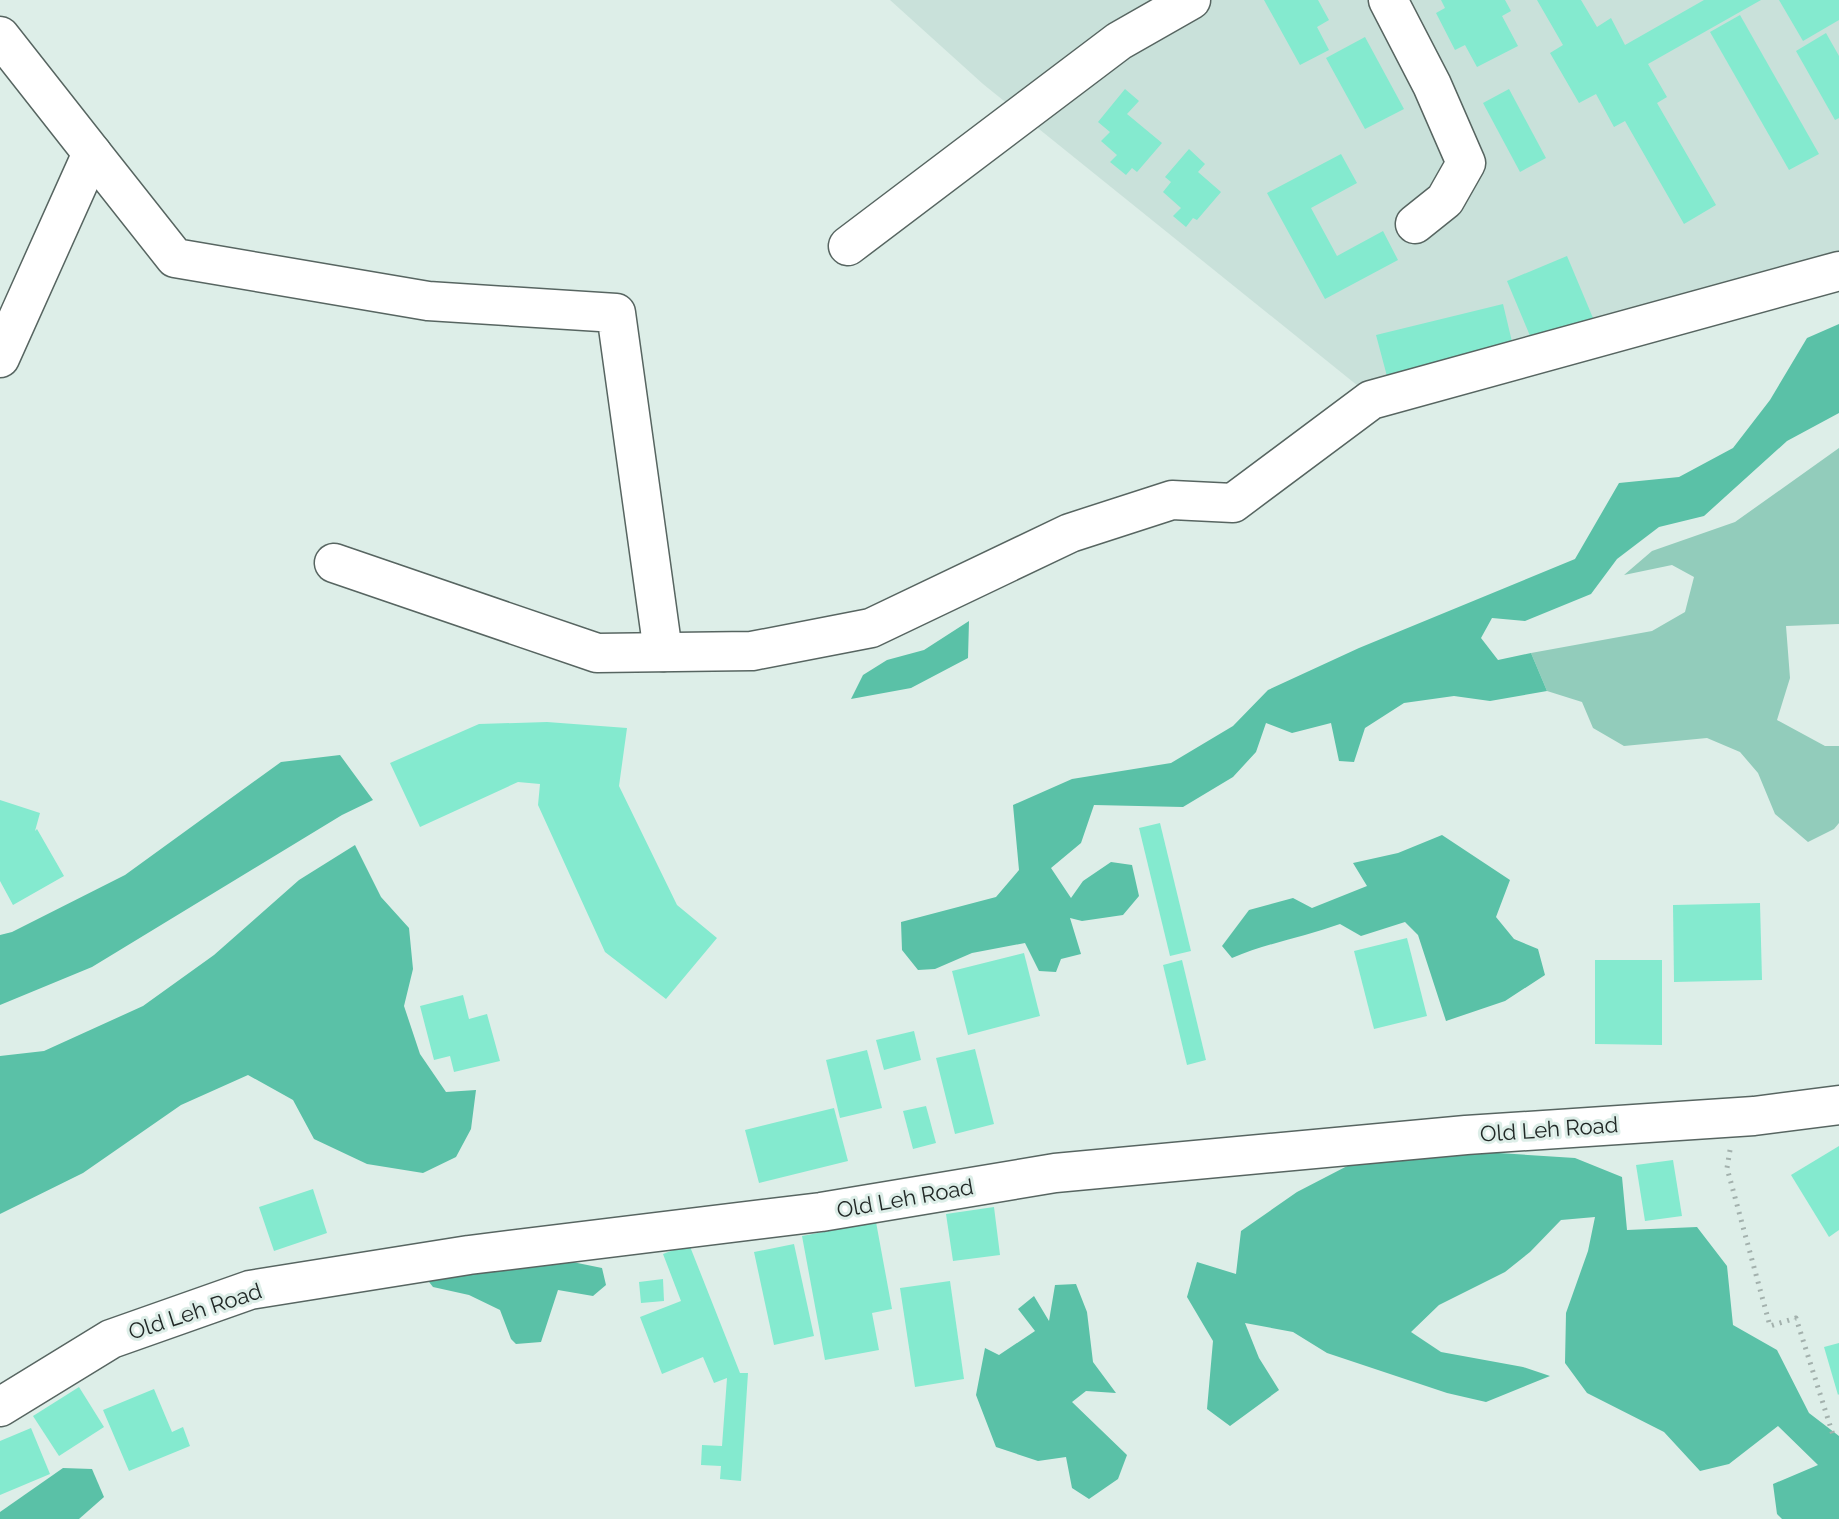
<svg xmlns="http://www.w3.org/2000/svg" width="1839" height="1519" font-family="Raleway,sans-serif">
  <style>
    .built { fill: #c9e1da }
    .green { fill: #92ccbb }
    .forest { fill: #5ac1a7 }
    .building { fill: #84eacf }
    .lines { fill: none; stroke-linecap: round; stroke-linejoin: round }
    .minor-casing { stroke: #576561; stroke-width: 41 }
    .path { stroke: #a3b1ad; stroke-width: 5; stroke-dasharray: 2 6; stroke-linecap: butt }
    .minor { stroke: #fff; stroke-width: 38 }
    .labels { text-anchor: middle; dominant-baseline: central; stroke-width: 6; stroke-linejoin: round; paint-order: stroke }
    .street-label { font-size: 22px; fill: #212826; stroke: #ddeee8 }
  </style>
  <rect width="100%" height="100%" fill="#ddeee8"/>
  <path class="built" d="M890,0H1839V254L1363,390L983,84Z"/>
  <path class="green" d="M1839,448V624L1786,626L1790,678L1777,720L1825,746H1839V823L1834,829L1808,842L1775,814L1758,773L1740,752L1707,738L1624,746L1593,728L1582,702L1547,691L1531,653L1652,631L1685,612L1694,577L1672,565L1624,575L1652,551L1735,522Z"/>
  <g class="forest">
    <path d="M1839,324V413L1787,441L1704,516L1659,527L1617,559L1591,594L1525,621L1492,618L1481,638L1498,660L1531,653L1547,691L1490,701L1454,696L1404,703L1365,728L1354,762L1339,761L1331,723L1292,733L1266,723L1256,752L1233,777L1183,807L1094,805L1081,843L1051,868L1071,898L1083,881L1111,862L1132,865L1139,896L1123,915L1082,921L1070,918L1081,954L1061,959L1056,972L1039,971L1025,943L972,953L935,969L918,970L902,950L901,922L996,897L1019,870L1013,805L1072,779L1171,763L1233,726L1268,690L1359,648L1575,559L1619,483L1679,477L1733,448L1770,400L1807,338Z"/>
    <path d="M969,621L968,658L911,688L851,699L863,675L887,660L924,650Z"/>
    <path d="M340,755L373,800L342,815L92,967L0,1005V935L12,932L125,875L281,762Z"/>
    <path d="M1442,835L1510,880L1496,917L1514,939L1538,949L1545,975L1505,1001L1446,1021L1418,935L1405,922L1361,936L1340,924C1304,937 1267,943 1232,958L1222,946L1249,910L1293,898L1312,908L1367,886L1353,863L1398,853Z"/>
    <path d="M355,845L381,897L409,928L413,969L404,1006L420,1054L446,1092L476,1090L471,1129L456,1157L423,1173L367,1164L314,1139L293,1100L248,1075L181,1105L83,1173L0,1214V1056L44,1051L143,1006L214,955L299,880Z"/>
    <path d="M1483,1152L1575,1158L1622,1177L1627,1230L1697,1227L1727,1266L1733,1325L1777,1350L1809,1413L1839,1436V1519H1782L1777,1514L1773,1484L1818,1465L1778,1426L1729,1464L1700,1471L1664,1432L1587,1393L1565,1363L1566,1313L1588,1251L1595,1217L1561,1220L1530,1252L1505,1272L1439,1305L1411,1332L1441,1352L1523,1367L1550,1376L1486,1402L1447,1393L1327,1353L1293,1332L1245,1323L1259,1358L1279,1390L1230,1426L1207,1409L1213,1341L1187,1297L1197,1262L1236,1274L1241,1231L1297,1192L1353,1163Z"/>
    <path d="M548,1257L602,1268L606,1285L593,1296L558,1290L541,1342L516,1344L511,1339L500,1310L469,1295L433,1287L422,1273Z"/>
    <path d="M1076,1284L1087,1312L1093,1362L1116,1393L1086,1391L1072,1402L1127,1455L1118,1479L1089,1499L1072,1488L1066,1457L1038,1461L996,1447L976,1395L985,1348L999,1355L1035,1331L1018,1309L1034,1296L1049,1321L1055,1285Z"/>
    <path d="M63,1468L92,1469L104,1497L79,1519H0V1512Z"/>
  </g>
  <g class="building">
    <path d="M1264,0H1318L1329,20L1317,27L1329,50L1300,65Z"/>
    <path d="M1441,0H1505L1511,11L1502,16L1518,46L1477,67L1465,45L1455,50L1436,13L1445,8Z"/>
    <path d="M1537,0H1581L1597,27L1611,18L1625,45L1704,0H1761L1648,64L1667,97L1657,103L1716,205L1684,224L1625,121L1614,127L1596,94L1579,103L1550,53L1563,45Z"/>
    <path d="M1779,0H1839V20L1803,41Z"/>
    <path d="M1740,15L1819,154L1789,170L1710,32Z"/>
    <path d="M1826,33L1839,56V118L1835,120L1796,51Z"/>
    <path d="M1365,37L1404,109L1365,129L1326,58Z"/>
    <path d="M1125,89L1139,101L1127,114L1162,143L1137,172L1132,168L1126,175L1110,162L1117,155L1101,141L1110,132L1098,122Z"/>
    <path d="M1509,89L1546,158L1520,172L1483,103Z"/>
    <path d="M1189,149L1205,164L1198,172L1221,192L1197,220L1193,218L1186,227L1173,216L1181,208L1163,192L1171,182L1165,177Z"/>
    <path d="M1341,154L1357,183L1311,208L1337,256L1383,231L1398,260L1325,299L1267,193Z"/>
    <path d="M1567,256L1593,318L1533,343L1507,281Z"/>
    <path d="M1503,304L1514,350L1388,380L1376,335Z"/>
    <path d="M547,722L627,728L619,786L677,905L717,938L666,999L605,952L538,805L540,784L518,782L420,827L390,763L479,724Z"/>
    <path d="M0,800L40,813L35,831L37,829L64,876L13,905L0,881Z"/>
    <path d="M1160,823L1191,951L1170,956L1139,828Z"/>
    <path d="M1760,903L1762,980L1674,982L1673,905Z"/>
    <path d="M1407,938L1427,1016L1374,1029L1354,951Z"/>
    <path d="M1024,953L1040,1016L968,1035L952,971Z"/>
    <path d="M1182,960L1206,1060L1187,1065L1163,965Z"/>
    <path d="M1595,960H1662V1045L1595,1044Z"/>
    <path d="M463,995L469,1019L487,1014L500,1061L454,1072L450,1056L434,1060L420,1006Z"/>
    <path d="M914,1031L921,1060L884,1070L876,1040Z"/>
    <path d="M975,1049L994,1124L955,1134L936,1058Z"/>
    <path d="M867,1050L882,1108L840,1118L826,1060Z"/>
    <path d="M926,1106L936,1143L913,1149L903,1111Z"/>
    <path d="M834,1108L848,1161L759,1183L745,1130Z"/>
    <path d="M1839,1146V1230L1829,1237L1791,1175Z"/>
    <path d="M1673,1160L1682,1216L1645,1221L1636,1165Z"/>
    <path d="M313,1189L327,1233L274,1251L259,1207Z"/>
    <path d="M994,1207L1000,1255L953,1261L946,1214Z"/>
    <path d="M876,1222L892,1309L872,1313L879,1350L825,1360L802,1236Z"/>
    <path d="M689,1244L740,1373H748L741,1481L720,1479L721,1466L701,1465L702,1445L722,1446L727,1378L714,1383L703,1357L662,1374L640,1317L681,1301L663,1254Z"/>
    <path d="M794,1244L814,1336L774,1345L754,1252Z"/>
    <path d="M663,1279L664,1301L641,1303L639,1282Z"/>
    <path d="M950,1281L964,1379L915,1387L900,1288Z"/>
    <path d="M1839,1343V1394L1838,1395L1824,1347Z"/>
    <path d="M79,1387L104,1427L59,1456L33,1416Z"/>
    <path d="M154,1389L172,1432L183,1427L190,1446L129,1471L103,1410Z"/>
    <path d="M31,1428L50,1474L0,1495V1441Z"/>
  </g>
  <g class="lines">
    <defs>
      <g id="minor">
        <path d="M1388,0L1432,85L1466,163L1445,200L1415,224"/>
        <path d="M0,36L92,153L0,358"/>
        <path d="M92,153L175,258L428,301L616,313L663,652"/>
        <path d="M848,246L1119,41L1191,0"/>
        <path d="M334,563L597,653L752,651L871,628L1070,533L1172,500L1233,503L1371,400L1839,271"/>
        <path d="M0,1407L111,1339L250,1290L469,1255L821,1212L1055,1173L1466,1135L1754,1116L1839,1105"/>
      </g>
    </defs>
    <use href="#minor" class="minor-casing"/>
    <path class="path" d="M1730,1150L1727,1168L1770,1326L1796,1318L1834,1438"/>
    <use href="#minor" class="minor"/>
  </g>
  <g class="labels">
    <g class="street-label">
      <text transform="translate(1549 1129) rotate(-4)">Old Leh Road</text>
      <text transform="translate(905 1198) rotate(-10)">Old Leh Road</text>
      <text transform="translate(195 1311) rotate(-18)">Old Leh Road</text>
    </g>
  </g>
</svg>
